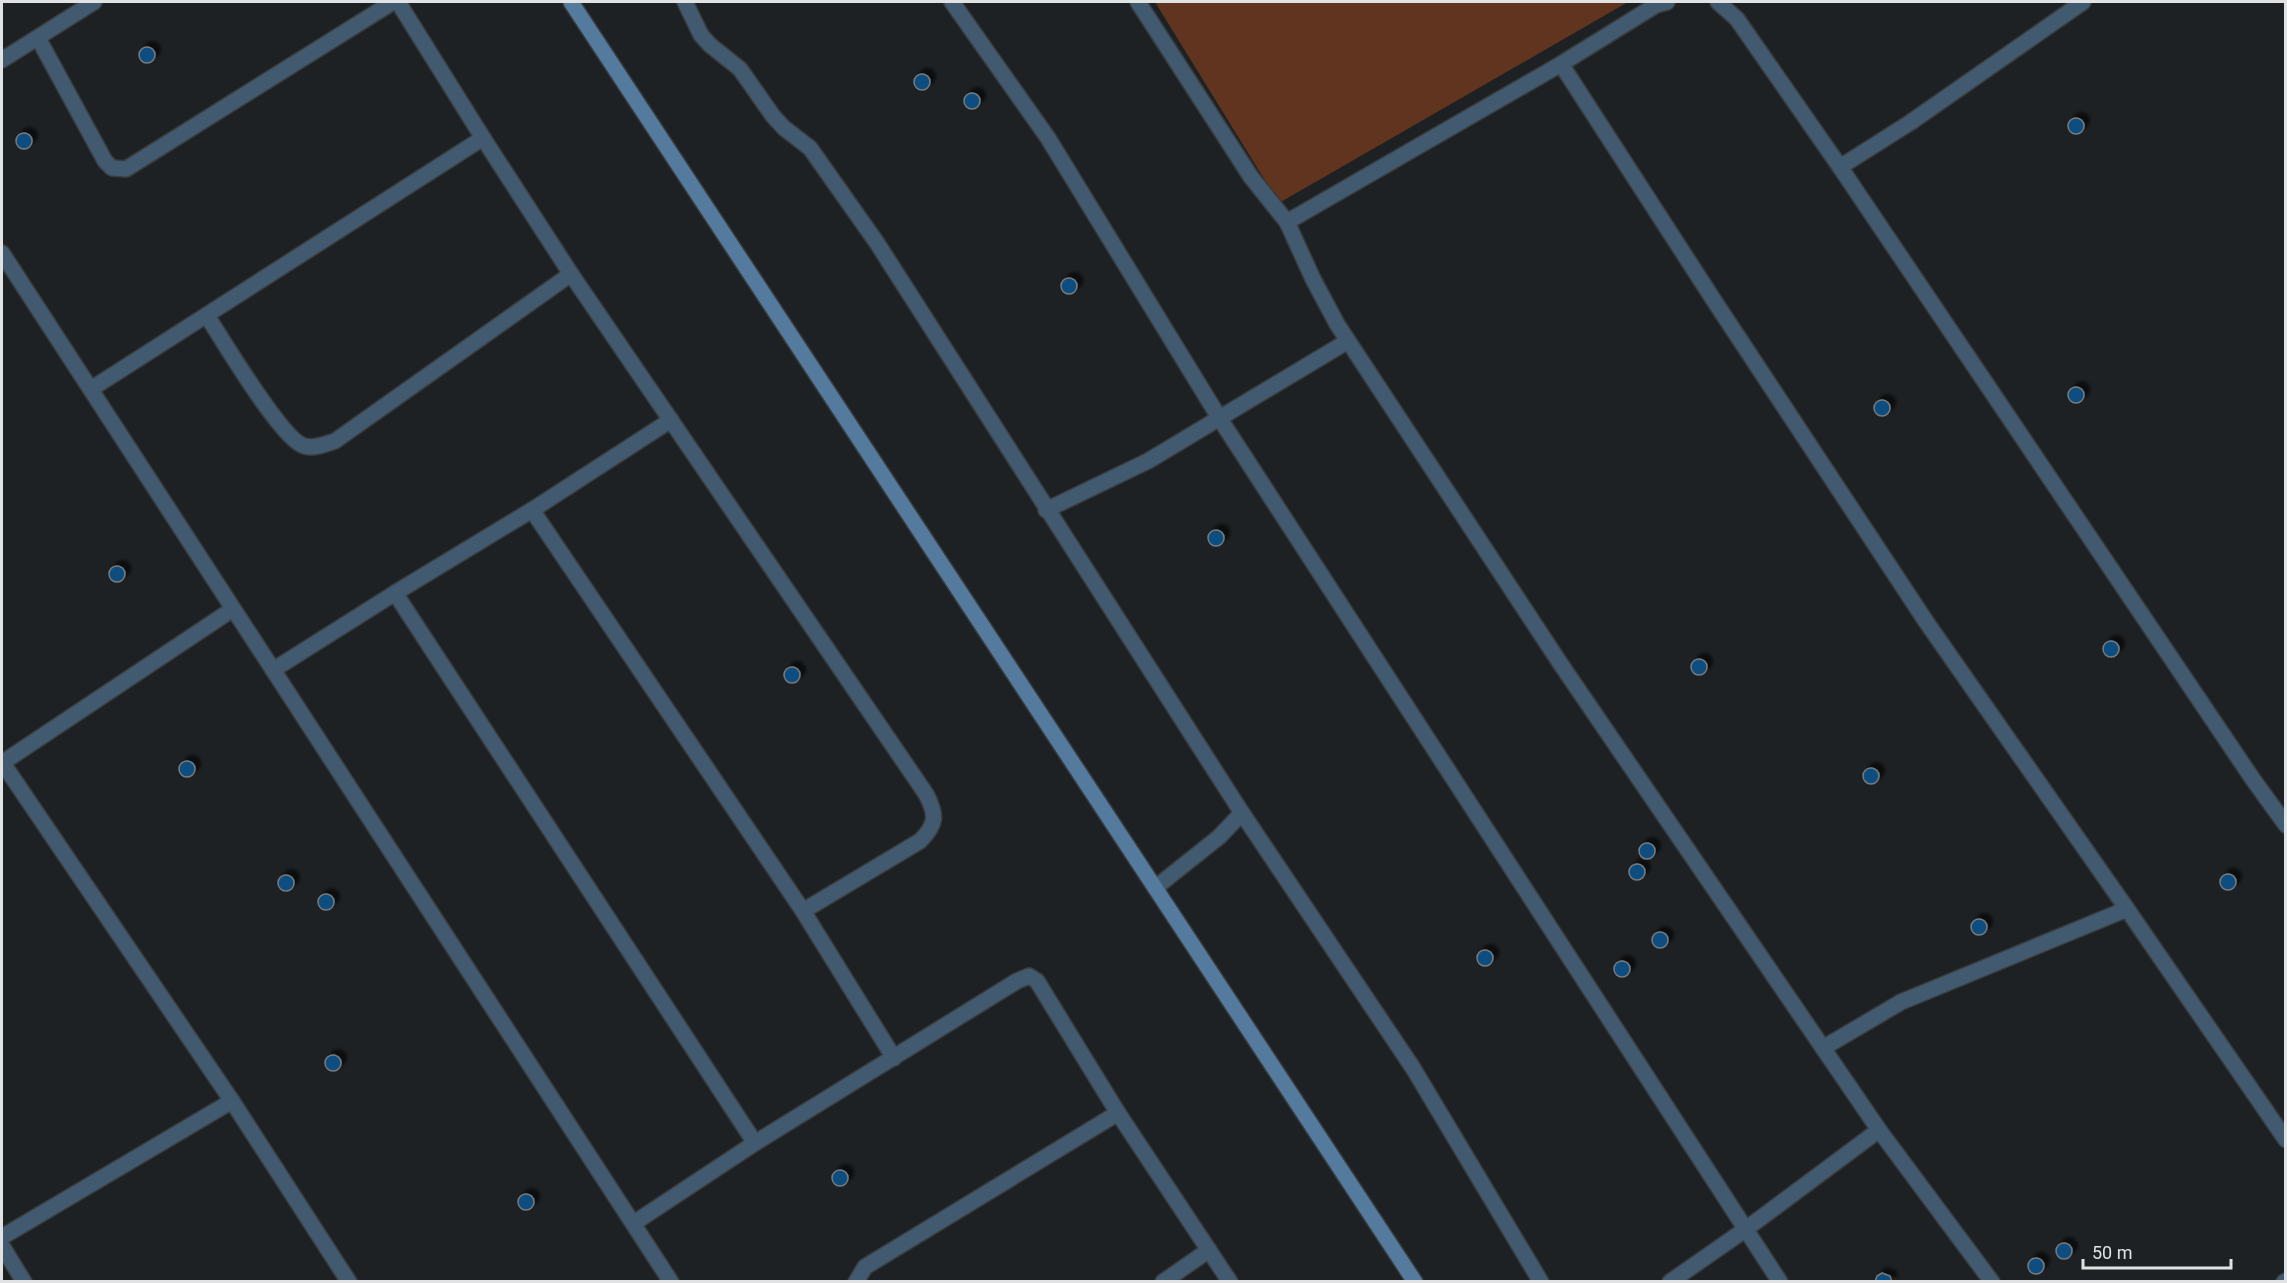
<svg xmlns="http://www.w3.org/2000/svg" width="2287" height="1283" font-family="Roboto,sans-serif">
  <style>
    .green { fill: #60341e }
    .building { fill: #094e7f; stroke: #787b7e; stroke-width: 1.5; filter: url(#shadow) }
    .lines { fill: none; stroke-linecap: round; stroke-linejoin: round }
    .street-casing { stroke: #393c3e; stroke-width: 18 }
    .secondary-casing { stroke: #393c3e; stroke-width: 18 }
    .street { stroke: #425a70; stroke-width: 15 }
    .secondary { stroke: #547b9e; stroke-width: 15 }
  </style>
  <defs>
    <filter id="shadow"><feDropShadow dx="5.5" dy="-5.5" stdDeviation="1.5" flood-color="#0009"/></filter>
  </defs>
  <rect width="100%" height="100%" fill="#1e2123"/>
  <path class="green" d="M1155,2H1628L1279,203Z"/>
  <g class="building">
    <circle cx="147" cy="55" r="8"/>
    <circle cx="922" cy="82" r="8"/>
    <circle cx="972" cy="101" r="8"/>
    <circle cx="2076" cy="126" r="8"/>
    <circle cx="24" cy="141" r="8"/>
    <circle cx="1069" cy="286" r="8"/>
    <circle cx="2076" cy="395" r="8"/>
    <circle cx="1882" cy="408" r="8"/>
    <circle cx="1216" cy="538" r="8"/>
    <circle cx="117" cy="574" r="8"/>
    <circle cx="2111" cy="649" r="8"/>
    <circle cx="1699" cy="667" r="8"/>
    <circle cx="792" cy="675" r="8"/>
    <circle cx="187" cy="769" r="8"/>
    <circle cx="1871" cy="776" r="8"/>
    <circle cx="1647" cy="851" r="8"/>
    <circle cx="1637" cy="872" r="8"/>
    <circle cx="2228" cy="882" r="8"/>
    <circle cx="286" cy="883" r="8"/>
    <circle cx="326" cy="902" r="8"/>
    <circle cx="1979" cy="927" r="8"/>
    <circle cx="1660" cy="940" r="8"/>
    <circle cx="1485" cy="958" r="8"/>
    <circle cx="1622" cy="969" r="8"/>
    <circle cx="333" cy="1063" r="8"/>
    <circle cx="840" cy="1178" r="8"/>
    <circle cx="526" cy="1202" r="8"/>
    <circle cx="2064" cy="1251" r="8"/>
    <circle cx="2036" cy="1266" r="8"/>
    <path d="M1882,1273L1890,1276L1892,1282H1875L1877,1276Z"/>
  </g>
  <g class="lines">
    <defs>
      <g id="street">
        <path d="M398,2L483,138L571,274L926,794C937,815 937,824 920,841L803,911"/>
        <path d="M685,2L701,35L710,45L740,69L773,116L784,128L810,148L877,243L1242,813L1219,837L1155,888"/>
        <path d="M952,2L1048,138L1220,419L1780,1282"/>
        <path d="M1138,2L1251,177L1287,222L1561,64L1656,5L1667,2"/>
        <path d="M1718,2L1737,19L1840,167L1911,122L2083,2"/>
        <path d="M38,38L105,161L112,168L126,169L393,2"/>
        <path d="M2,60L94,2"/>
        <path d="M1561,64L1713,299L1927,623L2127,909L2286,1140"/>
        <path d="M1840,167L2252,778L2286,825"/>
        <path d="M1287,222L1313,279L1337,324L1560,663L1823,1048L1879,1130L1992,1282"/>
        <path d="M2,253L671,1282"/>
        <path d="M207,316C223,340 281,439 304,446C314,449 326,444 335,441L571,274"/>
        <path d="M91,389L483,138"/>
        <path d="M671,420L532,510L395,593L755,1143"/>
        <path d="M532,510L803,911L894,1058"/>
        <path d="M1046,510L1148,461L1348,341"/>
        <path d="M273,670L395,593"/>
        <path d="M2,762L232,1101L349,1282"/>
        <path d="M2,763L233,609"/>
        <path d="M1242,813L1413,1068L1541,1282"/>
        <path d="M1823,1048L1901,1002L2127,909"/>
        <path d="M634,1223L755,1143L1017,981L1029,976L1037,981L1118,1113L1230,1282"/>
        <path d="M2,1237L232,1101"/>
        <path d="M2,1246L24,1282"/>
        <path d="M856,1282L865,1267L1118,1113"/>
        <path d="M1163,1282L1209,1250"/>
        <path d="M1670,1282L1746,1229L1879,1130"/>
        <path d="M2284,1282L2286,1281"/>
      </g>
      <path id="secondary" d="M571,2L1415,1282"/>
    </defs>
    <use href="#street" class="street-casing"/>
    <use href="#secondary" class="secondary-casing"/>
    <use href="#street" class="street"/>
    <use href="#secondary" class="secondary"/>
  </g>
  <rect width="2287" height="1283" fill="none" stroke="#e0e2e4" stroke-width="6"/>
  <path d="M2083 1259v9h148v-9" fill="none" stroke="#e0e2e4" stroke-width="3"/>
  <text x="2092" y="1259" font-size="18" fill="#e0e2e4" stroke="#1e2123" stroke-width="4.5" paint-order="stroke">50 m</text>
</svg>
